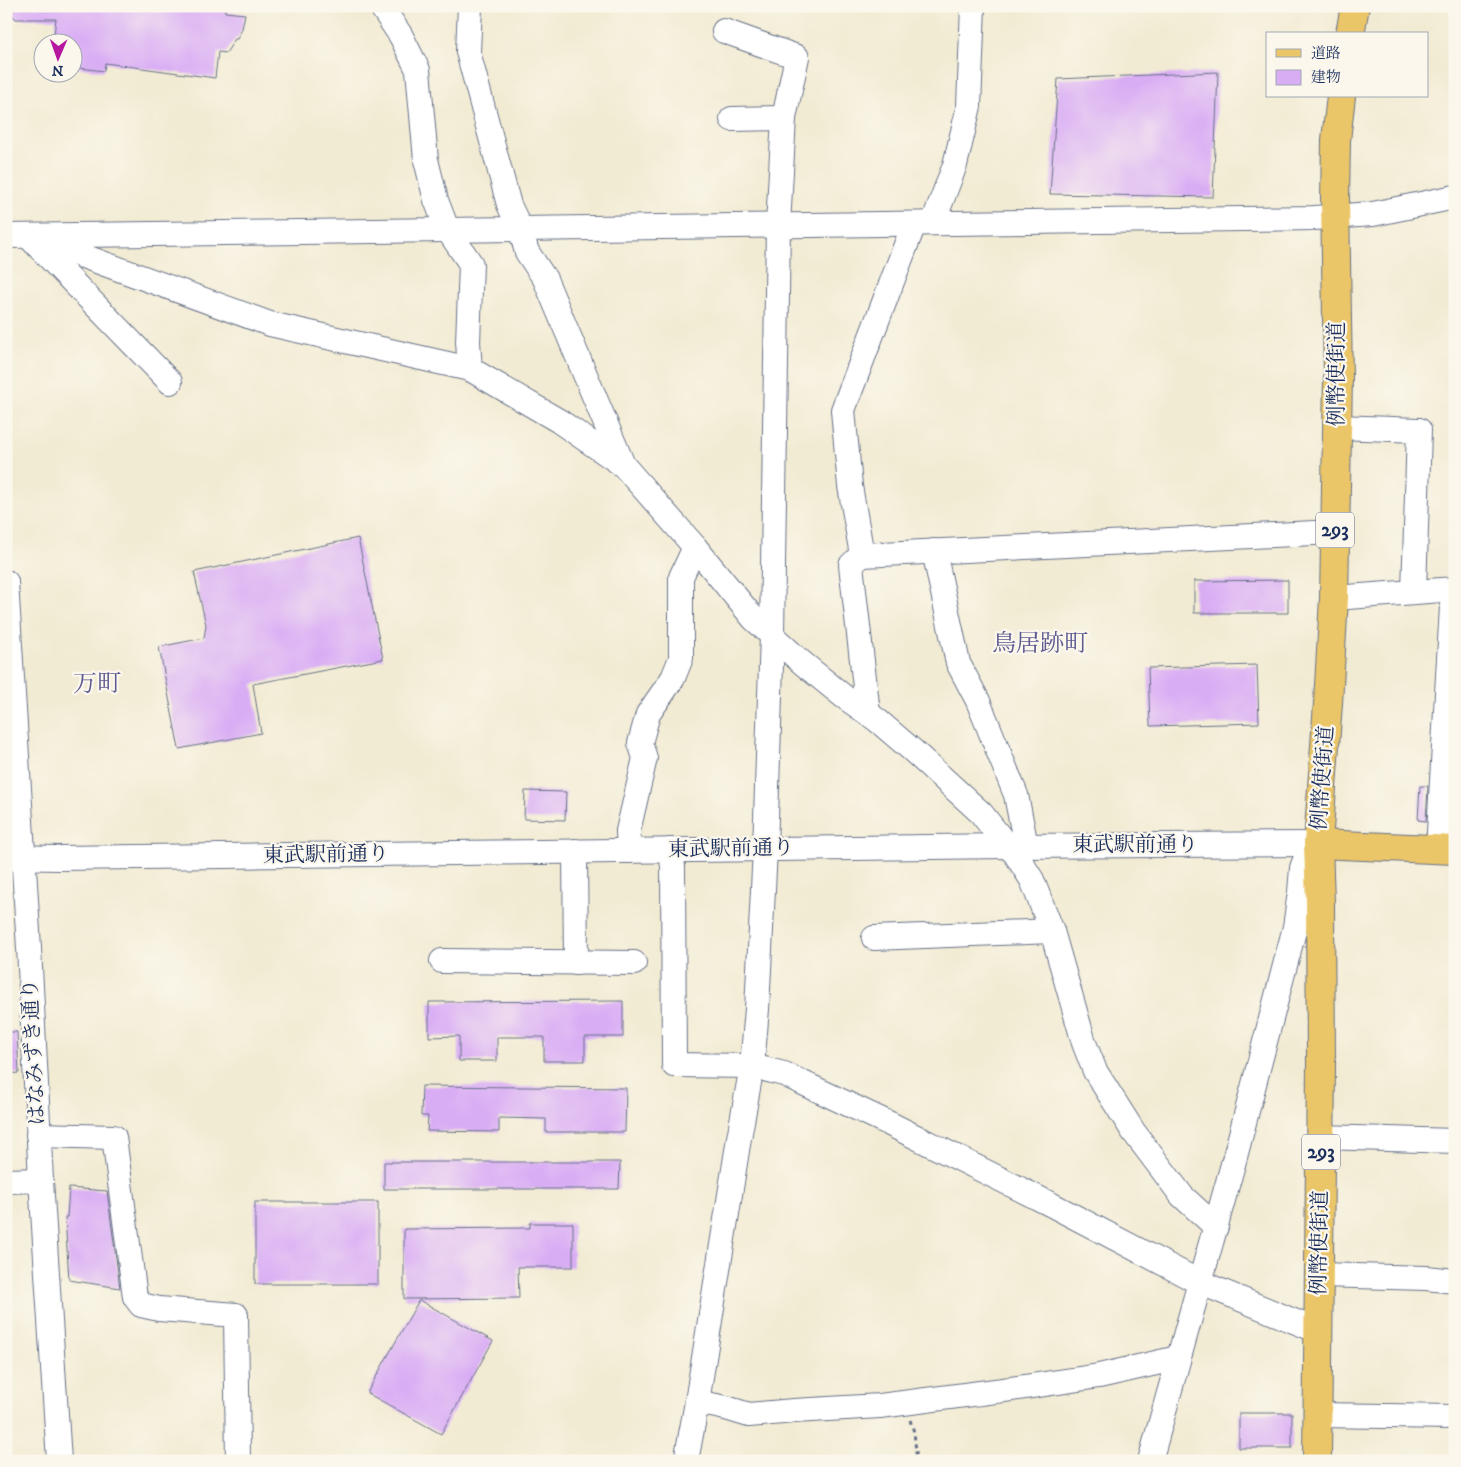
<svg xmlns="http://www.w3.org/2000/svg" width="1461" height="1467" font-family="'IM FELL DW Pica','Noto Serif JP',serif">
  <style>
    .building { fill: #d9adf4 }
    .lines { fill: none; stroke-linecap: round; stroke-linejoin: round }
    .minor-casing { stroke: #667187; stroke-width: 26 }
    .major-casing { stroke: #667187; stroke-width: 30 }
    .highway-casing { stroke: #667187; stroke-width: 30 }
    .path { stroke: #667187; stroke-width: 3; stroke-dasharray: 4 4; stroke-linecap: butt }
    .minor { stroke: #fff; stroke-width: 24 }
    .major { stroke: #ebc669; stroke-width: 28 }
    .highway { stroke: #ebc669; stroke-width: 28 }
    .labels { text-anchor: middle; dominant-baseline: central; stroke-width: 4.5; stroke-linejoin: round; paint-order: stroke }
    .shield { fill: #fbf7ec; stroke: #5e6b89; stroke-width: 1 }
    .shield-label { font-size: 20px; font-weight: bold; fill: #1b2f5e }
    .street-label { font-size: 21px; fill: #1b2f5e; stroke: #fbf7ec }
    .quarter-label { font-size: 24px; fill: #5e5b92; stroke: #fbf7ec }
  </style>
  <rect width="100%" height="100%" fill="#fbf7ec"/>
  <filter id="ink" filterUnits="userSpaceOnUse"><feTurbulence type="fractalNoise" baseFrequency=".02" numOctaves="2"/><feDisplacementMap in="SourceGraphic" scale="10" xChannelSelector="R" yChannelSelector="G"/><feConvolveMatrix kernelMatrix="1 2 1 2 8 2 1 2 1" color-interpolation-filters="sRGB"/></filter>
  <filter id="wash" filterUnits="userSpaceOnUse"><feTurbulence type="fractalNoise" baseFrequency=".0096" numOctaves="4" result="noise"/><feDisplacementMap in="SourceGraphic" scale="20" xChannelSelector="R" yChannelSelector="G"/><feGaussianBlur stdDeviation="1.12" result="paint"/><feColorMatrix in="noise" values="0 0 0 0 0 0 0 0 0 0 0 0 0 0 0 0 0 1.4 0 .05"/><feComposite in="paint" operator="in"/></filter>
  <g filter="url(#wash)">
    <rect width="100%" height="100%" fill="#f2ebd3"/>
    <g id="blocks">
      <g class="building">
        <path d="M6,6H225V12L245,14L242,29L237,39H235L226,53L218,52L215,78L105,63L104,71L72,67V42H53L56,19H16L6,9Z"/>
        <path d="M1218,72L1213,197L1050,194L1058,79Z"/>
        <path d="M358,538L383,659L253,684L261,733L179,749L159,647L204,638L206,625L194,572Z"/>
        <path d="M1288,580V613H1194V581Z"/>
        <path d="M1257,665L1259,723L1150,726L1148,668Z"/>
        <path d="M1420,786H1428L1426,821L1418,820Z"/>
        <path d="M525,791L566,792L565,820L524,819Z"/>
        <path d="M623,1001V1037H585V1061H544V1037H497V1061H459V1036L429,1037V1002Z"/>
        <path d="M6,1032H17L19,1073L6,1074Z"/>
        <path d="M422,1086L626,1088L625,1132H546V1119L499,1118V1132L427,1131L428,1116H421Z"/>
        <path d="M384,1162H620L619,1189H384Z"/>
        <path d="M69,1188L107,1191L120,1288L69,1280L65,1217H67Z"/>
        <rect x="255" y="1202" width="123" height="82"/>
        <path d="M530,1223H573V1267H518L519,1298L404,1299V1229L530,1228Z"/>
        <path d="M419,1300L493,1341L441,1434L367,1393Z"/>
        <rect x="1239" y="1413" width="53" height="35"/>
      </g>
    </g>
  </g>
  <g filter="url(#ink)">
    <use href="#blocks" fill-opacity="0" stroke="#667187" stroke-width="1"/>
    <g class="lines">
      <defs>
        <g id="minor">
          <path d="M381,6L401,36L418,70L426,160L436,200L447,229L471,264L468,342L470,369L559,421L623,465L695,547L754,619L800,661L843,696L877,720L912,750L981,813L1007,846L1015,853L1032,880L1052,931L1084,1043L1095,1071L1133,1131L1182,1196L1216,1227"/>
          <path d="M470,6L468,52L509,205L520,228L527,252L545,279L623,465"/>
          <path d="M732,119L784,118"/>
          <path d="M933,223L955,165L969,106L973,6"/>
          <path d="M6,236L1314,218L1373,214L1455,197"/>
          <path d="M32,240L170,382"/>
          <path d="M39,240L270,324L470,369"/>
          <path d="M1337,427L1419,430L1414,592"/>
          <path d="M934,551L958,663L978,701L1016,795L1026,846"/>
          <path d="M862,555L1335,532"/>
          <path d="M6,582L29,948L41,1180L59,1461"/>
          <path d="M1334,598L1455,589"/>
          <path d="M868,713L851,565L862,555L850,486L843,410L914,224"/>
          <path d="M671,850L673,867L674,1065L752,1066L784,1074L888,1123L1052,1205L1199,1282L1318,1331"/>
          <path d="M1438,850L1453,589"/>
          <path d="M575,851L576,963"/>
          <path d="M629,851L628,831L645,758L640,743L648,714L673,678L681,658V577L695,547"/>
          <path d="M6,857L58,858L1007,846L1318,844"/>
          <path d="M874,938L1052,931"/>
          <path d="M442,961L634,963"/>
          <path d="M38,1135L114,1137L135,1297L141,1305L159,1309L236,1315L238,1461"/>
          <path d="M1321,1137L1455,1141"/>
          <path d="M6,1181L41,1180"/>
          <path d="M1320,1275L1426,1278L1455,1281"/>
          <path d="M697,1402L726,1408L749,1415L794,1411L880,1406L1011,1389L1099,1376L1178,1358"/>
          <path d="M1317,1415L1455,1417"/>
          <path d="M686,1461L697,1402L739,1138L752,1066L757,1009L765,849L772,634L778,225L784,118L797,57L724,31"/>
          <path d="M1150,1461L1235,1157L1295,927L1300,892L1302,868L1306,857L1318,844"/>
        </g>
        <path id="major" d="M1318,844L1455,850"/>
        <g id="highway">
          <path d="M1350,34L1355,6"/>
          <path d="M1317,1461L1321,1064L1320,902L1318,844L1328,703L1334,598L1338,377L1335,200L1336,140L1341,96"/>
        </g>
      </defs>
      <use href="#minor" class="minor-casing"/>
      <use href="#major" class="major-casing"/>
      <use href="#highway" class="highway-casing"/>
      <path class="path" d="M910,1420L914,1432L917,1461"/>
      <use href="#minor" class="minor"/>
      <use href="#major" class="major"/>
      <use href="#highway" class="highway"/>
    </g>
  </g>
  <g class="labels">
    <g class="shield">
      <rect x="1316" y="512.5" width="38" height="35" rx="4"/>
      <rect x="1302" y="1134.5" width="38" height="35" rx="4"/>
    </g>
    <g class="shield-label">
      <text x="1335" y="530">293</text>
      <text x="1321" y="1152">293</text>
    </g>
    <g class="street-label">
      <text transform="translate(1337 374) rotate(-90)">例幣使街道</text>
      <text transform="translate(1323 778) rotate(-86)">例幣使街道</text>
      <text x="1135" y="845">東武駅前通り</text>
      <text transform="translate(731 849) rotate(-1)">東武駅前通り</text>
      <text transform="translate(326 855) rotate(-1)">東武駅前通り</text>
      <text transform="translate(34 1052) rotate(-93)">はなみずき通り</text>
      <text transform="translate(1320 1243) rotate(-89)">例幣使街道</text>
    </g>
    <g class="quarter-label">
      <text x="1040" y="644">鳥居跡町</text>
      <text x="97" y="684">万町</text>
    </g>
  </g>
  <rect width="1461" height="1467" fill="none" stroke="#fbf7ec" stroke-width="25"/>
  <rect x="1266" y="32" width="162" height="65" fill="#fbf7ec" stroke="#a1a7b3"/>
  <rect x="1276" y="49" width="25" height="8" fill="#ebc669" stroke="#a1a7b3"/>
  <text x="1311" y="58" font-size="15" fill="#1b2f5e">道路</text>
  <rect x="1276" y="70" width="25" height="15" fill="#d9adf4" stroke="#a1a7b3"/>
  <text x="1311" y="82" font-size="15" fill="#1b2f5e">建物</text>
  <g transform="translate(58 58) rotate(182)"><circle r="24" fill="#fbf7ec" stroke="#a1a7b3"/>
  <path d="M0-4L9 19L0 12L-9 19Z" fill="#b5179e"/>
  <text y="-8" font-size="14" font-weight="bold" text-anchor="middle" fill="#1b2f5e">N</text>
  </g>
</svg>
